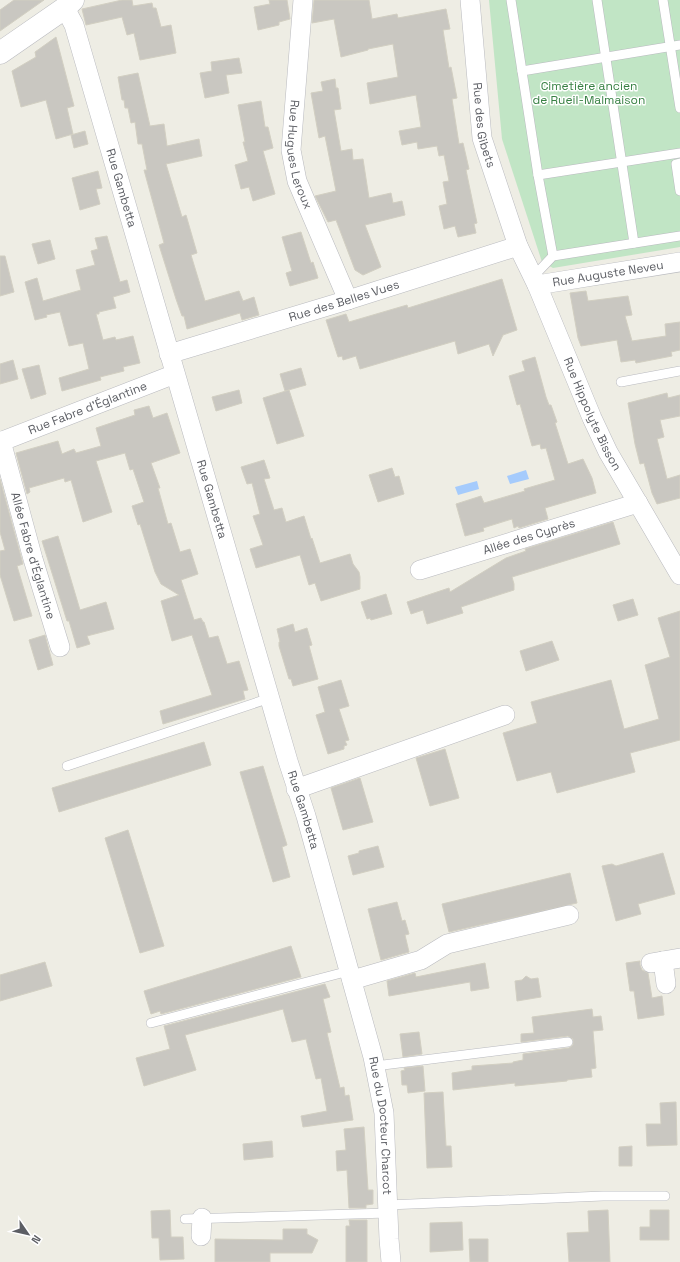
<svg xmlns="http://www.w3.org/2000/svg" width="680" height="1262" font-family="'Space Grotesk',sans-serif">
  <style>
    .green { fill: #c1e5c5 }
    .water { fill: #a5cbfc }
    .building { fill: #c9c7c1; stroke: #d2cfc2 }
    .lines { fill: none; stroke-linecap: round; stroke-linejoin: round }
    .service-casing { stroke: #b9babf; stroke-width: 10 }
    .minor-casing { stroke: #b9babf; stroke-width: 20 }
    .tertiary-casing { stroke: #b9babf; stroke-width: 23 }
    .service { stroke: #fff; stroke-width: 9 }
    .minor { stroke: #fff; stroke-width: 19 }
    .tertiary { stroke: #fff; stroke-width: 22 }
    .labels { text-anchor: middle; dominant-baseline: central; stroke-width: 3; stroke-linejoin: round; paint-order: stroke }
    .park-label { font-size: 12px; fill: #378043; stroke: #fff }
    .street-label { font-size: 12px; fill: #5c5e64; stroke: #fff }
  </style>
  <rect width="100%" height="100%" fill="#eeede4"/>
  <path class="green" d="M489,0H680V247L553,268L542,262L502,139Z"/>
  <g class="water">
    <path d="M526,470L529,479L510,484L507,476Z"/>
    <path d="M477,481L479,489L458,495L455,487Z"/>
  </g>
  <g class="building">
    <path d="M14,0H44L0,31V10Z"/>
    <path d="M122,0H132L133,6L152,3L153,8H156L161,27L171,25L176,53L140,60L134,33L127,35L122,17L86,25L82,9Z"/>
    <path d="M269,0H287L290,19L279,22V25L258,30L254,7L270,4Z"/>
    <path d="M314,0H369L372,19L397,14L398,18L446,9L450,29L443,30L449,68L451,67L457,98L452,99L459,144L463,143L469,169L466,170L477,223L474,224L476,233L458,237L455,226L444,229L439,206L447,204L443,182L449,181L444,155L439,156L437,146L418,149L417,142L402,145L399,131L421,127L416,95L370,104L367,83L398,77L393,44L368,49V50L341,57L334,19L312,23Z"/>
    <path d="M56,37L74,106L67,108L73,134L56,139L46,100L21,107L12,71L36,57L35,52Z"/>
    <path d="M239,58L242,73L226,75L229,93L205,98L200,73L212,71L211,62Z"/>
    <path d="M138,73L150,126L164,124L167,146L199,139L202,156L166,164L182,217L186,215L197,253L191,255L205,301L239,291L243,301L254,297L259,315L242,320L240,313L187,329L184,316H182L176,299L159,245L164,243L144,170H147L142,144H138L135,122L131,123L128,108H125L124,100H122L118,77Z"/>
    <path d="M335,79L336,88H338L341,109L334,110L341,151L352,149L353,160L363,159L369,198L391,193L393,203L402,201L405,215L365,225L381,267L363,275L355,270L336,220L328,222L315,196L336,191L325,136L319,138L311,93L323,91L321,82Z"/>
    <path d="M261,101L265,127H268L273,148L263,151L275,194L253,201L249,187L241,189L235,165L248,161L243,142H245L238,105Z"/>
    <path d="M85,131L88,144L74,148L71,135Z"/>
    <path d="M98,171L102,188L96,189L100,204L80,210L72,178Z"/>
    <path d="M301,232L311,263L313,262L318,278L290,286L286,273L292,271L282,237Z"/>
    <path d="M107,236L120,282L127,280L130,292L113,297L116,308L99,312V314H96L103,340L115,337L116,340L133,336L140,363L123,367L124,371L100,377L101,380L62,391L59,378L89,369L83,343L69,346L60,312L46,315L47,317L35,320L25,282L37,278L43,301L81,290L76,270L95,265L91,251L98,249L95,238Z"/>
    <path d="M50,240L55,259L38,264L32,244Z"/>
    <path d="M0,256H5L14,292L0,296Z"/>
    <path d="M502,279L517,330L503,335L493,356L489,344L458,354L455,341L360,369L356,356L343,360L342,356L338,357L326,320L346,314L349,322L407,305L408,308Z"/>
    <path d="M586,291L588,301L628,296L632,315L625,316L632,341L666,336L665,324L680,322V350L671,352L672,356L636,363L635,360L621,362L617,340L581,346L578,338L570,293Z"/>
    <path d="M535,357L546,397L549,405H551L557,422L555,423L568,464L583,459L592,478L596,493L545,508L548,519L519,528L518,526L514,528L512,519L483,528L484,531L465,536L456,504L481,496L484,503L525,491L524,489L555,480L546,448L541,449L540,444L532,446L520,404L517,405L509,376L525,371L522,361Z"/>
    <path d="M13,360L18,379L0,384V364Z"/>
    <path d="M39,365L46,394L31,399L22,369Z"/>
    <path d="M301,368L306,385L285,391L280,374Z"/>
    <path d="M239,390L242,403L216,411L212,397Z"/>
    <path d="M289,390L304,436L277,444L263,398Z"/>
    <path d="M667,393L668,398L680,395V416L660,420L664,437L657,439L667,479L680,475V498L657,504L652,493L644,463L640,464L635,444L628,403Z"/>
    <path d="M149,406L153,418L167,413L180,453L151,463L160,488H158L168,524L171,523L180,552L190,549L198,574L181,580L194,620L201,618L203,622H204L209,638L218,636L227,664L239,661L248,690L243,691L245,699L163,724L160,711L212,695L192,635L172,641L161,601L179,595L161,584L155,572L140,524L138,525L132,506L144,502L133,469L130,470L125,453L96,461L112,512L83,522L71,480L65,482L64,478L29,488L30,492L27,494L16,453L58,441L62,454L74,449L76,453L101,446L96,428L135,415L134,410Z"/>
    <path d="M264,460L270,478L264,479L274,510L282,508L286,522L304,516L311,539L312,538L320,563L350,554L353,564L359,572L360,577V589L321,601L315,583L309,585L300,555L256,568L250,549L263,545L253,516L260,514L252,483L247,484L241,467Z"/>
    <path d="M392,468L395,477L399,476L404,494L378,502L369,475Z"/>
    <path d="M0,479L23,564L17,566L32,616L14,621L0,575V551L5,550L0,532Z"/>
    <path d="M613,522L620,544L512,577L514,584V590L461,607L463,613L427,624L423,610L411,614L407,602L449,588L450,592L506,558L526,551L525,549Z"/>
    <path d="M58,536L80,610L106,602L114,629L87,636L90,644L77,648L69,621H67L42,541Z"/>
    <path d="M386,594L392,614L371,620L370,618L367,619L361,602Z"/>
    <path d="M633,599L638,615L618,621L613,605Z"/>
    <path d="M680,611V740L630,753L635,772L557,793L551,772L517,781L503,733L537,723L531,702L611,680L624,729L659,719L645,665L670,657L658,618Z"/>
    <path d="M293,624L295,632L307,628L312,645L309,646L318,679L293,686L291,679H289L279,646V642H280L277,629Z"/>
    <path d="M45,635L53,665L38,670L29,640Z"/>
    <path d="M552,641L559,660L526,671L520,651Z"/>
    <path d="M341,680L349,706L339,709L349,740L345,741L347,745L344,746V749L328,754L316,715L325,712L318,687Z"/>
    <path d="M204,742L211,765L59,812L52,788Z"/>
    <path d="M445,749L459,798L430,806L416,758Z"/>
    <path d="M263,766L287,845L282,847L290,877L273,882L240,772Z"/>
    <path d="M360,778L373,822L343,830L331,788Z"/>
    <path d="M128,830L164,946L140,953L105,838Z"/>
    <path d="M378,846L384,867L353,875L348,856L359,853V851Z"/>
    <path d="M663,853L675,894L638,904L641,914L616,921L602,866L612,864L616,866Z"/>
    <path d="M570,873L577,903L449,932L442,904Z"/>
    <path d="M397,902L402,921L405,920L409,934L405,935L409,952L381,960L368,909Z"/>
    <path d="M291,946L301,977L161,1014L160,1011L151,1014L144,991Z"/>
    <path d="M640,961V965L642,970L648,973L652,998L662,996L664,1015L638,1019L634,991H630L626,963Z"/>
    <path d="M45,962L52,986L0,1001V975Z"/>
    <path d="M485,963L489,988L471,991L470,982L389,996L387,981L415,973L416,977Z"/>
    <path d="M526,976L531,979L538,978L541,997L517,1001L515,981L522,980Z"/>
    <path d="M325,984L330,997L323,999L331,1032L327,1033L340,1088L344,1087L345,1096L349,1095L353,1120L303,1127L301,1116L327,1111L321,1078L316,1079L306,1039L292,1042L283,1009L185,1035L196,1070L144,1086L136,1058L170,1049L164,1026Z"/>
    <path d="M592,1009L593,1017L601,1016L603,1030L593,1031L596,1068L591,1069L592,1077L567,1080V1081L515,1086V1083L453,1090L452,1073L472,1070V1066L513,1063V1062L523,1060V1054L569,1048L573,1045V1039L568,1036L521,1042V1034L534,1033L532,1017Z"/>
    <path d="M419,1032L422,1054L403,1057L400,1034Z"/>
    <path d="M423,1066L425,1091L408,1093L407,1085H402L401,1071L405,1070L404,1068Z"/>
    <path d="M443,1092L446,1146H451L452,1167L427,1168L424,1093Z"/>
    <path d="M676,1102L677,1145L647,1146L646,1124H661L660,1103Z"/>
    <path d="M364,1127L368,1190H373V1204L366,1205V1208H349L347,1170L337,1171L336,1151L346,1150L344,1129Z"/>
    <path d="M272,1141L273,1157L244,1160L243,1144Z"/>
    <path d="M632,1146V1166H619V1147Z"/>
    <path d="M170,1210L171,1237H183L184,1259L160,1260L159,1238H152L151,1211Z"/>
    <path d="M608,1210L610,1262H569L567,1233L589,1232L588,1211Z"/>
    <path d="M650,1210H669V1240H640V1227H650Z"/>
    <path d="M349,1220H367V1262H346V1226H350Z"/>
    <path d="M462,1222L463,1250L430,1252V1223Z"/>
    <path d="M283,1229H307V1234L318,1240L312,1253H270V1262H215V1239L283,1240Z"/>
    <path d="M469,1239H488V1262H470Z"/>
  </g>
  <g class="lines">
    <defs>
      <g id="service">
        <path d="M511,0L538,175L553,256"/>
        <path d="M597,0L634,243"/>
        <path d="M663,0L680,108"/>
        <path d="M522,71L680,45"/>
        <path d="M680,163L676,164L680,191"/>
        <path d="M538,175L680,153"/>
        <path d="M533,277L553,256L680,236"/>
        <path d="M621,382L680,371"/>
        <path d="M67,766L270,698"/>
        <path d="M151,1023L349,971"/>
        <path d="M375,1066L568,1042"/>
        <path d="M387,1205L603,1196H665"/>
        <path d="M185,1219L388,1213"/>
      </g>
      <g id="minor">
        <path id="s1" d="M303,0L291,150L297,181L348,300"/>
        <path id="s2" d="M470,0L482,138L518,246L537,285L592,418L608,452L680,575"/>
        <path id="s3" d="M65,8L74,25L288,761L306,816L373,1057L384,1113L389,1239L391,1262"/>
        <path id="s4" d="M537,285L680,262"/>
        <path id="s5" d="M169,354L348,300L518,246"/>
        <path id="s6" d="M1,441L33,559L60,647"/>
        <path id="s7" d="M0,442L175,374"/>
        <path id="s8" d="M420,570L638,503"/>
        <path d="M296,789L505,715"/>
        <path d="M663,961L666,984"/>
        <path d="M651,963L680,958"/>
        <path d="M352,980L421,960L447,944L569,915"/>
        <path d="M201,1236L202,1218"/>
      </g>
      <path id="tertiary" d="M0,53L65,8L73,0"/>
    </defs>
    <use href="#service" class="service-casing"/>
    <use href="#minor" class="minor-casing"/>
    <use href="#tertiary" class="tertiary-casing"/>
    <use href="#service" class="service"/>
    <use href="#minor" class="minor"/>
    <use href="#tertiary" class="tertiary"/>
  </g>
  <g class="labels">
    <g class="park-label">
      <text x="589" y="86">Cimetière ancien<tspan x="589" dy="14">de Rueil-Malmaison</tspan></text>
    </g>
    <g class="street-label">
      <text stroke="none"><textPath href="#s2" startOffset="126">Rue des Gibets</textPath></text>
      <text stroke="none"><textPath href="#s1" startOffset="156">Rue Hugues Leroux</textPath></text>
      <text stroke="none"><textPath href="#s3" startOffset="189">Rue Gambetta</textPath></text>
      <text stroke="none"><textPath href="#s4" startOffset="72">Rue Auguste Neveu</textPath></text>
      <text stroke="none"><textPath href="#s5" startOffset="183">Rue des Belles Vues</textPath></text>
      <text stroke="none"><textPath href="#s7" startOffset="94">Rue Fabre d'Églantine</textPath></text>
      <text stroke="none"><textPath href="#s2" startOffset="436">Rue Hippolyte Bisson</textPath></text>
      <text stroke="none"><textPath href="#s3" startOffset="513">Rue Gambetta</textPath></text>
      <text stroke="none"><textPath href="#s8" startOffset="114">Allée des Cyprès</textPath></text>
      <text stroke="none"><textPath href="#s6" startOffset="119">Allée Fabre d'Églantine</textPath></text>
      <text stroke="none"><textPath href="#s3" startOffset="837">Rue Gambetta</textPath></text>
      <text stroke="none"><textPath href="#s3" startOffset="1163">Rue du Docteur Charcot</textPath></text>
    </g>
  </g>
  <g transform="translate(28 1234) rotate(124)" stroke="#ffffff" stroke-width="3" paint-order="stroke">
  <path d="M0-3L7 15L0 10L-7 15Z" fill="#5c5e64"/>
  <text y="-6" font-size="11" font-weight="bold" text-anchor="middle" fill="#5c5e64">N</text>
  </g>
</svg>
